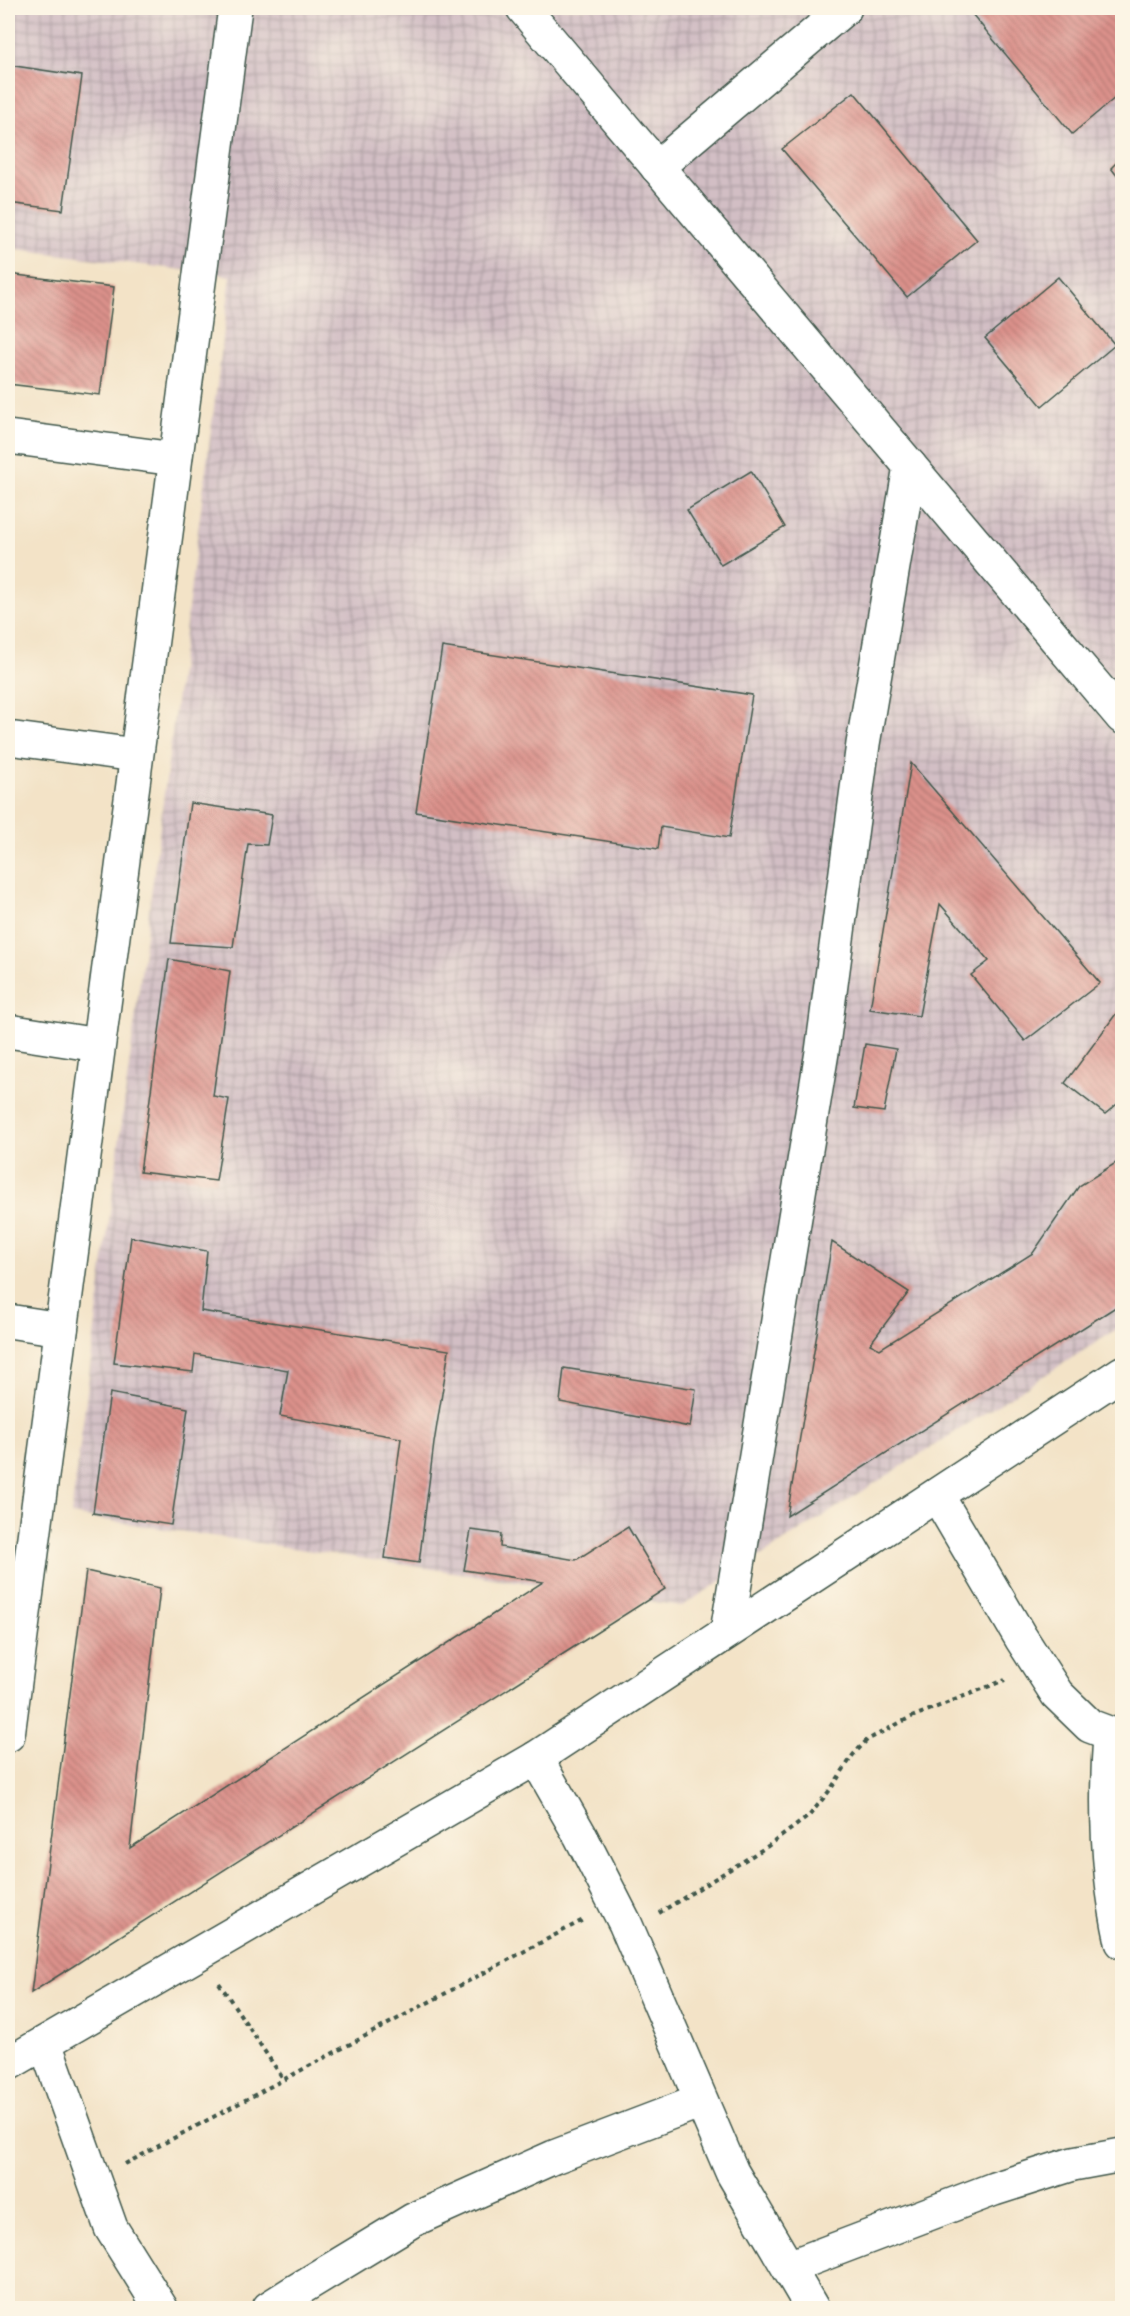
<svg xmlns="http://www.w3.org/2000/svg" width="1130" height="2316" font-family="Mali,sans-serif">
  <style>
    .industrial { fill: url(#industrial-grid) }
    .building { fill: url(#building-back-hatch) }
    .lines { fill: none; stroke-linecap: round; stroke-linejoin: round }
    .street-casing { stroke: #3f564a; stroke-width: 36 }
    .path { stroke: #3f564a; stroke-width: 4; stroke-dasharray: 4.5 4.5; stroke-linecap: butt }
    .street { stroke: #fff; stroke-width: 33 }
  </style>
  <defs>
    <pattern id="industrial-grid" width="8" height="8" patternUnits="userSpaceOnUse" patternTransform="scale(1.5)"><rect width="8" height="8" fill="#d2bec4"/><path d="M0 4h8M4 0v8" fill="none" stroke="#aa9ca0"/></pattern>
    <pattern id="building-back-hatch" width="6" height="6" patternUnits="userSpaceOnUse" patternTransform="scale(1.5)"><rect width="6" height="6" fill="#dc918b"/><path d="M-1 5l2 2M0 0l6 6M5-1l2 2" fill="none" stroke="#b27872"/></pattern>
  </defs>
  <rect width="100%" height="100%" fill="#fcf5e5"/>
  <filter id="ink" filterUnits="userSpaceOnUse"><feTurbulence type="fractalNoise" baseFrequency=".0167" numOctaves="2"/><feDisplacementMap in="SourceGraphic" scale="12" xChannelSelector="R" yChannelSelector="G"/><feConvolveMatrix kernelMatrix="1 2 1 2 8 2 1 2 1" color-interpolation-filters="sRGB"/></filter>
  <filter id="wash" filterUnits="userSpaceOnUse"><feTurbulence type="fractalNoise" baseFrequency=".008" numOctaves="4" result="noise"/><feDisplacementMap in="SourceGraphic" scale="24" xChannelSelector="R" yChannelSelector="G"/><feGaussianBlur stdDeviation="1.35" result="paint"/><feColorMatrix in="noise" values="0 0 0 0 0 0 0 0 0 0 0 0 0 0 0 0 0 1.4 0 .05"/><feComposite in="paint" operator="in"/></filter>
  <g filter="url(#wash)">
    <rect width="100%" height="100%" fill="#f3e3c7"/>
    <path class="industrial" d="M8,8H1122V1326L682,1606L71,1515L231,276L8,248Z"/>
    <g id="blocks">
      <g class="building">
        <path d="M967,8H1110L1122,23V92L1072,134Z"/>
        <path d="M8,65L82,76L63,210L8,203Z"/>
        <path d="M854,92L977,240L907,297L782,149Z"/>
        <path d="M1122,157V182L1111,168Z"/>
        <path d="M8,274L114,287L100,395L8,384Z"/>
        <path d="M1058,277L1115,345L1042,406L985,338Z"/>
        <path d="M751,471L785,527L721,565L687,510Z"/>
        <path d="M442,647L752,695L729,838L661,827L658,849L416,812Z"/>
        <path d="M911,763L1100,983L1025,1041L971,975L989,961L940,904L919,1016L870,1009Z"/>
        <path d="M190,803L272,815L267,845L248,844L233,947L171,943Z"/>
        <path d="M169,959L230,971L213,1096L229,1099L216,1181L140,1172Z"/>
        <path d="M1121,1007L1122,1100L1105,1114L1065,1083Z"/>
        <path d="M865,1044L896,1049L884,1112L854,1108Z"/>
        <path d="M1122,1159V1303L787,1516L832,1242L909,1292L870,1344L880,1349L1033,1253L1079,1186Z"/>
        <path d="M131,1237L207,1251L201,1311L449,1350L434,1443L419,1563L385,1558L401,1438L280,1416L288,1370L195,1354L193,1372L114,1363Z"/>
        <path d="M564,1368L696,1389L690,1427L560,1402Z"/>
        <path d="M110,1393L188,1408L171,1525L93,1513Z"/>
        <path d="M628,1527L665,1589L31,1993L86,1571L160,1588L130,1848L543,1582L464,1570L471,1530L501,1534L500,1547L576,1560Z"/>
      </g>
    </g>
  </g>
  <g filter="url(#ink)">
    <use href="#blocks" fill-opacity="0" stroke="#3f564a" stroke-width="1.5"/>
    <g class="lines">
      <defs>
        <g id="street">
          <path d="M523,8L1122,717"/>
          <path d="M657,167L845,8"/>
          <path d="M8,437L175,459"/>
          <path d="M8,738L136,755"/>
          <path d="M8,1031L98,1045"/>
          <path d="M8,1321L61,1329"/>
          <path d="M937,1495L1021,1638L1057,1694L1090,1726L1122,1738"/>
          <path d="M727,1632L822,1052L863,744L910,466"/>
          <path d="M8,1735L235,8"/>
          <path d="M1110,1735C1105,1803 1107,1875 1122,1942"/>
          <path d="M536,1758L580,1835L625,1923L732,2172L812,2308"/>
          <path d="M45,2043L111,2228L161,2308"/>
          <path d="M8,2064L536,1758L1122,1373"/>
          <path d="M789,2267L994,2189L1073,2164L1122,2155"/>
          <path d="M269,2308L291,2294L413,2220L554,2157L701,2101"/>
        </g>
      </defs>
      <use href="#street" class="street-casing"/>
      <g class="path">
        <path d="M659,1913L768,1846L809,1816L830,1790L853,1755L867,1740L909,1718L1005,1680"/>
        <path d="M219,1983L284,2080"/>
        <path d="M125,2164L585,1919"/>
        <path d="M576,2303L580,2308"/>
      </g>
      <use href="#street" class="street"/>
    </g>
  </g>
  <rect width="1130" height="2316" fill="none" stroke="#fcf5e5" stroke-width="30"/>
</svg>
